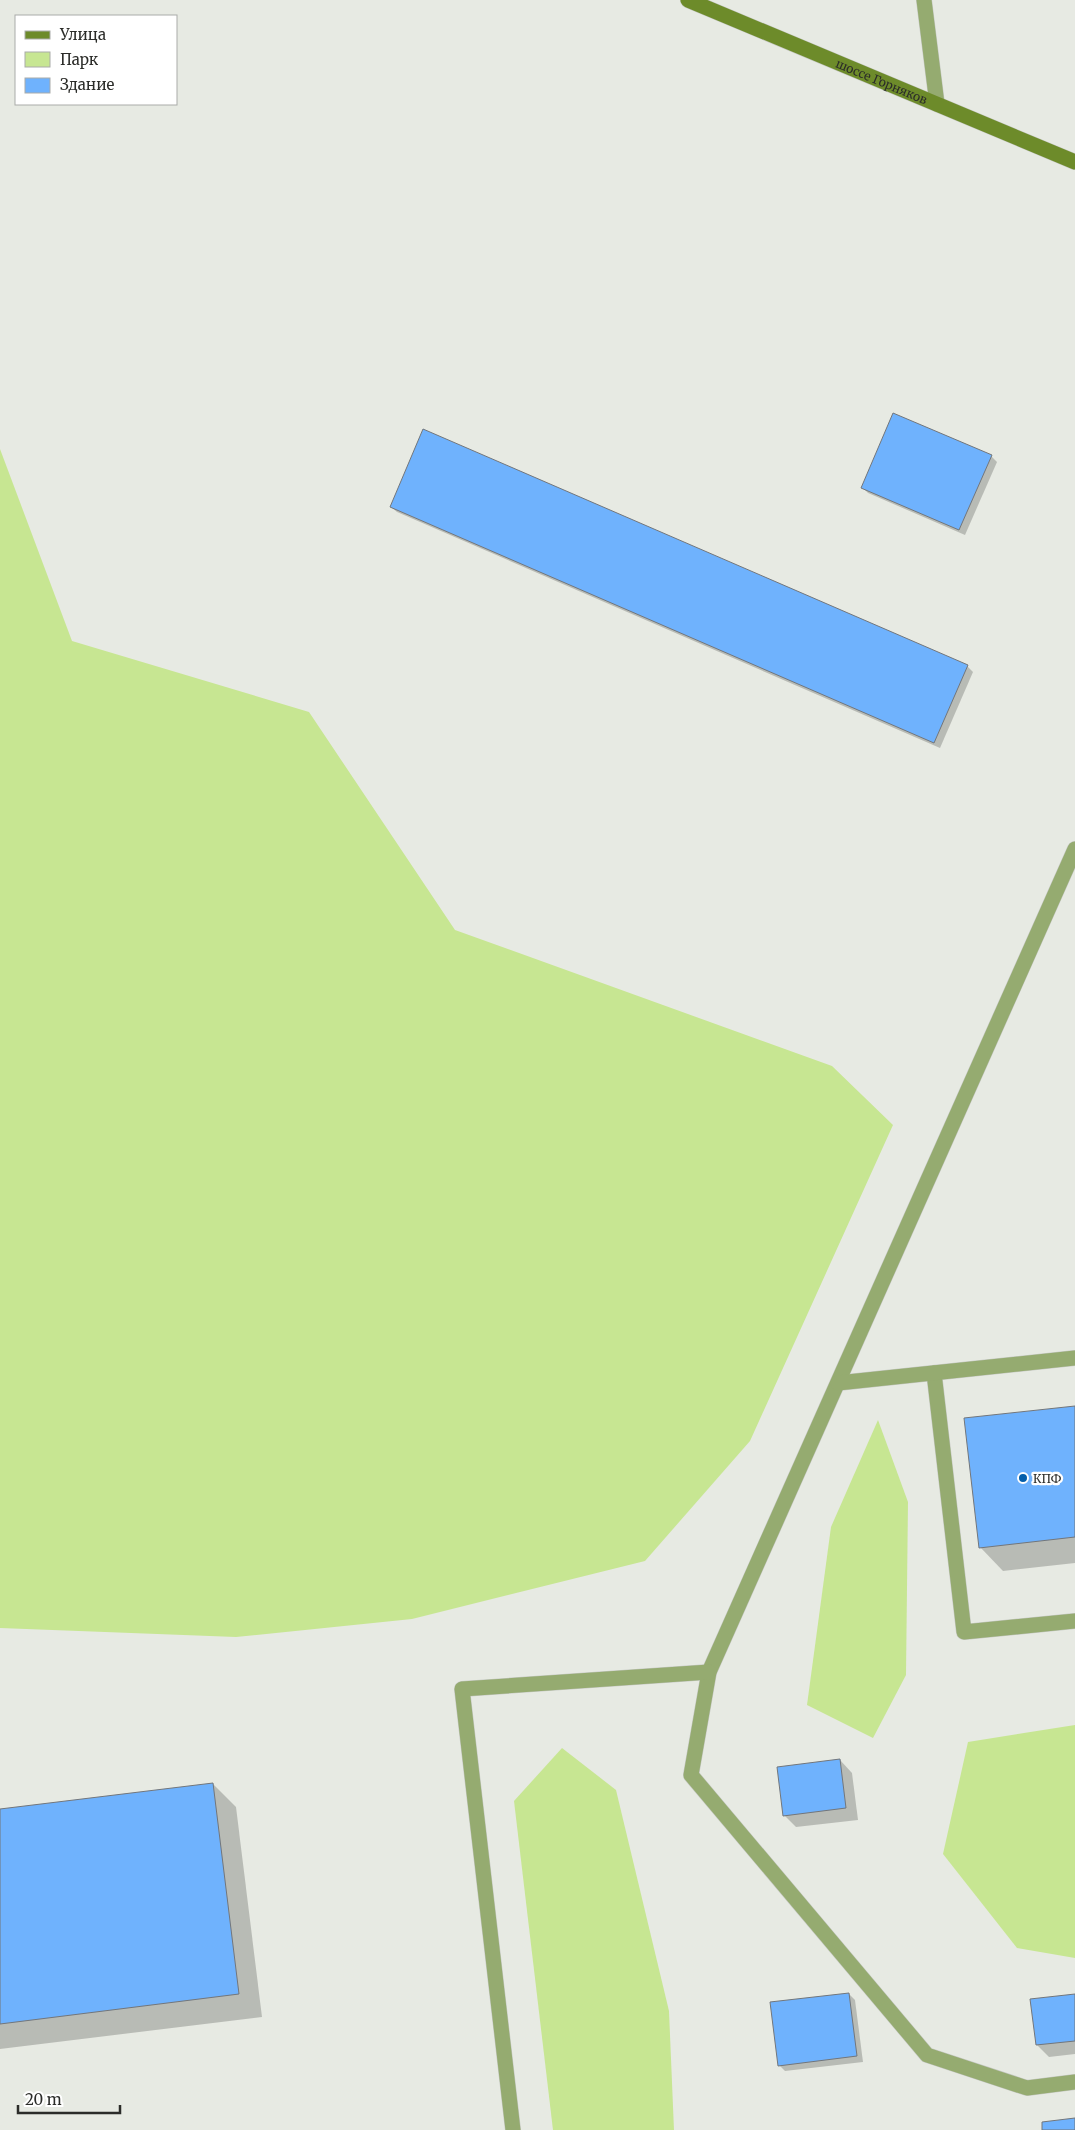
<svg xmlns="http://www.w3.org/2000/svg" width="1075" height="2130" font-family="Merriweather,serif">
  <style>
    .green { fill: #c7e692 }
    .shadow { fill: #0003 }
    .building { fill: #6fb2fd; stroke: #72767b }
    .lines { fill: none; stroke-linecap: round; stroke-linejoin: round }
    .lane-casing { stroke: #c5c8c2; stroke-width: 16 }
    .secondary-casing { stroke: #c5c8c2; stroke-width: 16 }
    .lane { stroke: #95ab70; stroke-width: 15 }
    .secondary { stroke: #6d8b2a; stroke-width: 15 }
    .poi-dot { fill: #045eab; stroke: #fff; stroke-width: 2 }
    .labels { text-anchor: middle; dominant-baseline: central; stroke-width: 4.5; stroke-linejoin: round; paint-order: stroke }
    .street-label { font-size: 12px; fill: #2b2c29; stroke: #fff }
    .poi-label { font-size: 12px; fill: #2b2c29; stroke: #fff; text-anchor: start }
  </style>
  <rect width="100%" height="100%" fill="#e7eae3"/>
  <g class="green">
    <path d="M0,449L72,641L309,712L455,930L832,1066L893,1125L750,1441L645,1561L412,1619L236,1637L0,1628Z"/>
    <path d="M878,1420L908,1502L906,1675L873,1738L807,1705L831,1527Z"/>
    <path d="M1075,1725V1958L1017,1948L943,1854L968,1742Z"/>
    <path d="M562,1748L616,1790L669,2011L674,2130H553L514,1801Z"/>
  </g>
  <g class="shadow">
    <path d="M991,456L997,462L965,535L868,493L862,487Z"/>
    <path d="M391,507L967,666L973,672L940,748L397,512Z"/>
    <path d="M1075,1407V1563L1003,1571L980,1547Z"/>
    <path d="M840,1760L852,1773L858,1820L796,1827L784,1815Z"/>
    <path d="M213,1784L236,1807L262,2017L0,2049V1810Z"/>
    <path d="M849,1994L855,2000L863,2062L785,2071L779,2065Z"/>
    <path d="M1075,1995V2054L1049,2057L1037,2045Z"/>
  </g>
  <g class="building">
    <path d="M893,413L992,455L959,530L861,488Z"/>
    <path d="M423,429L968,665L934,743L390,507Z"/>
    <path d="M1075,1406V1537L979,1548L964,1418Z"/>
    <path d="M840,1759L846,1808L783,1816L777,1767Z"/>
    <path d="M213,1783L239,1994L0,2024V1809Z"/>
    <path d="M849,1993L857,2056L778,2066L770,2002Z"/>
    <path d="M1075,1994V2041L1036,2045L1030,1999Z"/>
    <path d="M1075,2118V2130H1042V2122Z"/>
  </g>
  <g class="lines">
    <defs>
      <g id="lane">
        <path d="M924,0L937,104"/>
        <path d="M1075,849L709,1672L691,1775L927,2055L1027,2088L1075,2082"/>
        <path d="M934,1373L964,1632L1075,1621"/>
        <path d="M838,1383L1075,1358"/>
        <path d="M513,2130L462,1689L709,1672"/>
      </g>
      <g id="secondary">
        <path id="s1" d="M688,0L1075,162"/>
      </g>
    </defs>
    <use href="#lane" class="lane-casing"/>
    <use href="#secondary" class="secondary-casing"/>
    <use href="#lane" class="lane"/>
    <use href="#secondary" class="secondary"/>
  </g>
  <circle class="poi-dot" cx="1023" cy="1478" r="5"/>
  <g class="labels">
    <g class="street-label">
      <text stroke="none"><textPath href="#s1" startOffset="210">шоссе Горняков</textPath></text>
    </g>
    <g class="poi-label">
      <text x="1033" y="1478">КПФ</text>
    </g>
  </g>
  <rect x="15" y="15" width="162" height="90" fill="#ffffff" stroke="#aaaba9"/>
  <rect x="25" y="31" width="25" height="8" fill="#6d8b2a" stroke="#aaaba9"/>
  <text x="60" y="40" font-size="15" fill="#2b2c29">Улица</text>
  <rect x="25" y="52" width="25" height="15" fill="#c7e692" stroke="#aaaba9"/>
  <text x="60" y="65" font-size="15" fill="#2b2c29">Парк</text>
  <rect x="25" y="78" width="25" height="15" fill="#6fb2fd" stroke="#aaaba9"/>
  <text x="60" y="90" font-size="15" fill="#2b2c29">Здание</text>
  <path d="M18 2105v8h102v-8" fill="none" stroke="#2b2c29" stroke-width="2.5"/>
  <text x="25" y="2105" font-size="15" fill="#2b2c29" stroke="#ffffff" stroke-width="4" paint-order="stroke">20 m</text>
</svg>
